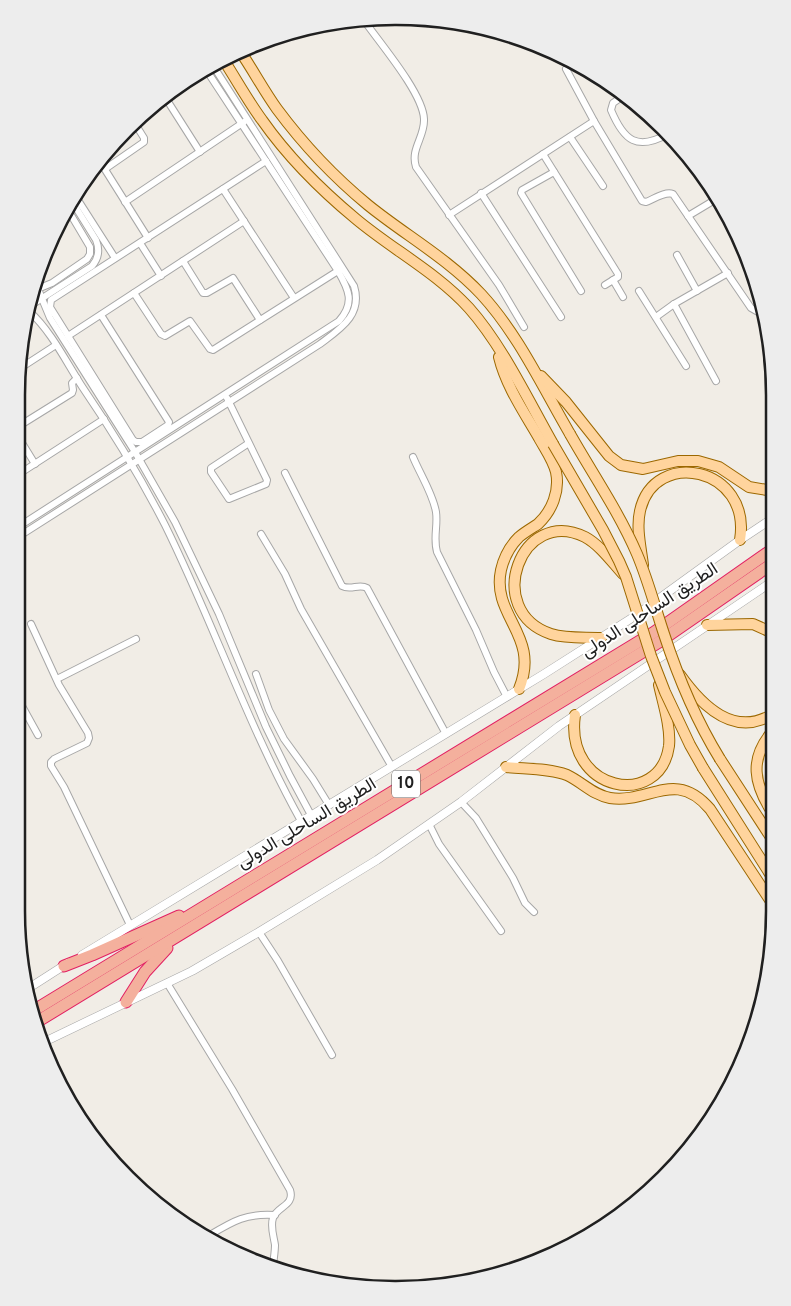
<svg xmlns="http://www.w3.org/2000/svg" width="791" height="1306" font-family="Overpass,Vazirmatn,sans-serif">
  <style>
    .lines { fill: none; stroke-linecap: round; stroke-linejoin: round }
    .minor-casing { stroke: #a7a7a7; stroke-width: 8 }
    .tertiary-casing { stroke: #a7a7a7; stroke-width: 9 }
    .primary-casing { stroke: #9c6800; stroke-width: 12 }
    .trunk-casing { stroke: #e22063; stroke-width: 13 }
    .minor { stroke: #fff; stroke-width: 6 }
    .tertiary { stroke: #fff; stroke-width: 8 }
    .primary { stroke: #ffd49d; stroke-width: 10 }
    .trunk { stroke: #f4b09d; stroke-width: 11 }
    .primary-bridge-casing { stroke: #9c6800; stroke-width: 12; stroke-linecap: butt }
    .primary-bridge { stroke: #ffd49d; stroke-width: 10 }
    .labels { text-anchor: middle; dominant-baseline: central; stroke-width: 4; stroke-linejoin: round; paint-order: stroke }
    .shield { fill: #fff; stroke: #636363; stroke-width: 1 }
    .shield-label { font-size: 16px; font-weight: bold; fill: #202020 }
    .street-label { font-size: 18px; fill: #202020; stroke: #fff }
    .rim { fill: none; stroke: #202020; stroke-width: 2.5 }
  </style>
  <rect width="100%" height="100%" fill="#f1ede6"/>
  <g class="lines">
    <defs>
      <g id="minor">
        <path d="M363,19C379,42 423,93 424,119C425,137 410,149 416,167L499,285L524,327"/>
        <path d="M566,69L594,121L642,201L646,202C654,199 665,191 673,194L751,308L765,316"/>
        <path d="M626,94L613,103L611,110C624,141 637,151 668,134"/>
        <path d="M165,97L200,152"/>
        <path d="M570,137L603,186"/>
        <path d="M543,154L618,274V277L605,285"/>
        <path d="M99,160L148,238"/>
        <path d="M105,169L144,142V138L134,122"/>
        <path d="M554,172L522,190L521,193L581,291"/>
        <path d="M223,189L294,298"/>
        <path d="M481,193L561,317"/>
        <path d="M76,197L115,258"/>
        <path d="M125,202L244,122"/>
        <path d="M449,215L594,121"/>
        <path d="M688,216L713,201H717L734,230"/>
        <path d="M140,243L161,276"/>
        <path d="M677,255L697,291"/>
        <path d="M183,261L203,293H207L233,278L260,320"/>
        <path d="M613,280L623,297"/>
        <path d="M38,289L50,318L135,452L175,522L219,614L266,727L290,776L311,815"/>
        <path d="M35,290L52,283L87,259L90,254V247L68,210"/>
        <path d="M639,291L686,366"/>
        <path d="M134,293L161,334L165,336L190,321L210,349L213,350L341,269"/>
        <path d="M674,304L716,381"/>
        <path d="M30,306L92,266C99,258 100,250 96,240L73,203"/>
        <path d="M29,311C52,332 66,362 83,388C113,432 141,478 165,525C213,622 248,726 301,821"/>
        <path d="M101,315L169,422L168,425L142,442H136L133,440L50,307L51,300L266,161"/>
        <path d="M656,317L674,304L728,273"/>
        <path d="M68,336L244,221"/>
        <path d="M19,369L56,345"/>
        <path d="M227,398L267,480L266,484L229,499L211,472V468L249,443"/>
        <path d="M19,426L72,393L73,390L72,383L77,378"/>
        <path d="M19,438L35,464"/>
        <path d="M413,457C420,474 433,494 436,512C438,526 433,538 437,552L476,630L494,672L507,697"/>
        <path d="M285,473L342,586C351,591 359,583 367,588L446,734"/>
        <path d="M19,474L104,419"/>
        <path d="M18,527L339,321C355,303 349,290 338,271L205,68"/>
        <path d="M261,534L285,574L301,609L392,767"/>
        <path d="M18,537L320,344C340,329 363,315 354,286L212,64"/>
        <path d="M31,624L59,685L88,733L89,738L87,743L54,759L51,762V766L64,787L130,925"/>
        <path d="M256,674L269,710L284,739L313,779L329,805"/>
        <path d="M57,679L136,639"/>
        <path d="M17,697L38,735"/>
        <path d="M461,802L476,818L513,878L525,903L534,912"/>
        <path d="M429,824L439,844L501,931"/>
        <path d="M259,932L278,961L332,1055"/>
        <path d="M167,983L232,1089L290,1190C295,1206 277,1206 273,1218C270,1227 274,1237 275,1245C275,1253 273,1261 273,1269"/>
        <path d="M210,1235C233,1221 247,1213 275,1215"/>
      </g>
      <g id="tertiary">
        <path d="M82,955L544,674L635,616L740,540L773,518"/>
        <path d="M29,988L68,963"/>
        <path d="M42,1043L192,971L259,932L377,860L461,802L559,726L773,581"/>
      </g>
      <g id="primary">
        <path d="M240,51C253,70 264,91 277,109C303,144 334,177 368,205C405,235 447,258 481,294C518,334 542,386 570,434"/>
        <path d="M223,59C236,79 248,101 262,120C288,157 321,190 356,219C393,250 436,272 469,308C502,345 528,400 553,444"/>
        <path d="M499,357C506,386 524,412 539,438C545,449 553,460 556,472C560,491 552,511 538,524C532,528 525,532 519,537C510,546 504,557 501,570C491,617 541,635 519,689"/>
        <path d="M541,376L566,402L609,456L621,465L643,469L678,461H698L719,467L749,487L773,491"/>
        <path d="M643,565C641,548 636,528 640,511C654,447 752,467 740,540"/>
        <path d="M707,625L753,624L773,633"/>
        <path d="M601,638C585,637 567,639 551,634C482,611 521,505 585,537C600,545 612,562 623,574"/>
        <path d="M680,675C702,706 734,738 773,714"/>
        <path d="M575,715C564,792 660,810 669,746C671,728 663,703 659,685"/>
        <path d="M720,759L772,839"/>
        <path d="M506,767C526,769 548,768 567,775C582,782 593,795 610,798C649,804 675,768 710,809L772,903"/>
        <path d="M703,768L772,877"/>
        <path d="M772,812C754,784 749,759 772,732"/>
      </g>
      <g id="trunk">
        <path d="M64,966L92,955L179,916"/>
        <path d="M126,1002L145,972L167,948"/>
        <path d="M33,1011L653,633L773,549"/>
        <path d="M35,1023L659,642L773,563"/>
      </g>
    </defs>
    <use href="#minor" class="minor-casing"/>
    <use href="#tertiary" class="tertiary-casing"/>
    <use href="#primary" class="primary-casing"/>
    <use href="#trunk" class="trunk-casing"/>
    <use href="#minor" class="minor"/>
    <use href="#tertiary" class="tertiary"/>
    <use href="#primary" class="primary"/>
    <use href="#trunk" class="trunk"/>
    <defs>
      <g id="primary-bridge">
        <path d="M570,434C592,473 619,512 637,554C648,580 655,607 664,634C678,677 696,720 720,759"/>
        <path d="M553,444L603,530L619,561L626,577L651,656L665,692L690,745L703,768"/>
      </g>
    </defs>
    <use href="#primary-bridge" class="primary-bridge-casing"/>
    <use href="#primary-bridge" class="primary-bridge"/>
  </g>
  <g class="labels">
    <rect class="shield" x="392" y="770.5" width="28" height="27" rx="4"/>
    <g class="shield-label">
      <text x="406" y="784">10</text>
    </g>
    <g class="street-label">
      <text transform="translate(650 611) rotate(-33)">الطريق الساحلى الدولى</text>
      <text transform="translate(307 824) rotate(-31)">الطريق الساحلى الدولى</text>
    </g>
  </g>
  <path d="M0 0H791V1306H0ZM395 25H396A370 370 0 0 1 766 395V911A370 370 0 0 1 396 1281H395A370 370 0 0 1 25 911V395A370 370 0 0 1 395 25Z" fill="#ededed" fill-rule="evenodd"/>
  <path class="rim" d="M395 25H396A370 370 0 0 1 766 395V911A370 370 0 0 1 396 1281H395A370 370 0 0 1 25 911V395A370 370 0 0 1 395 25Z"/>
</svg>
